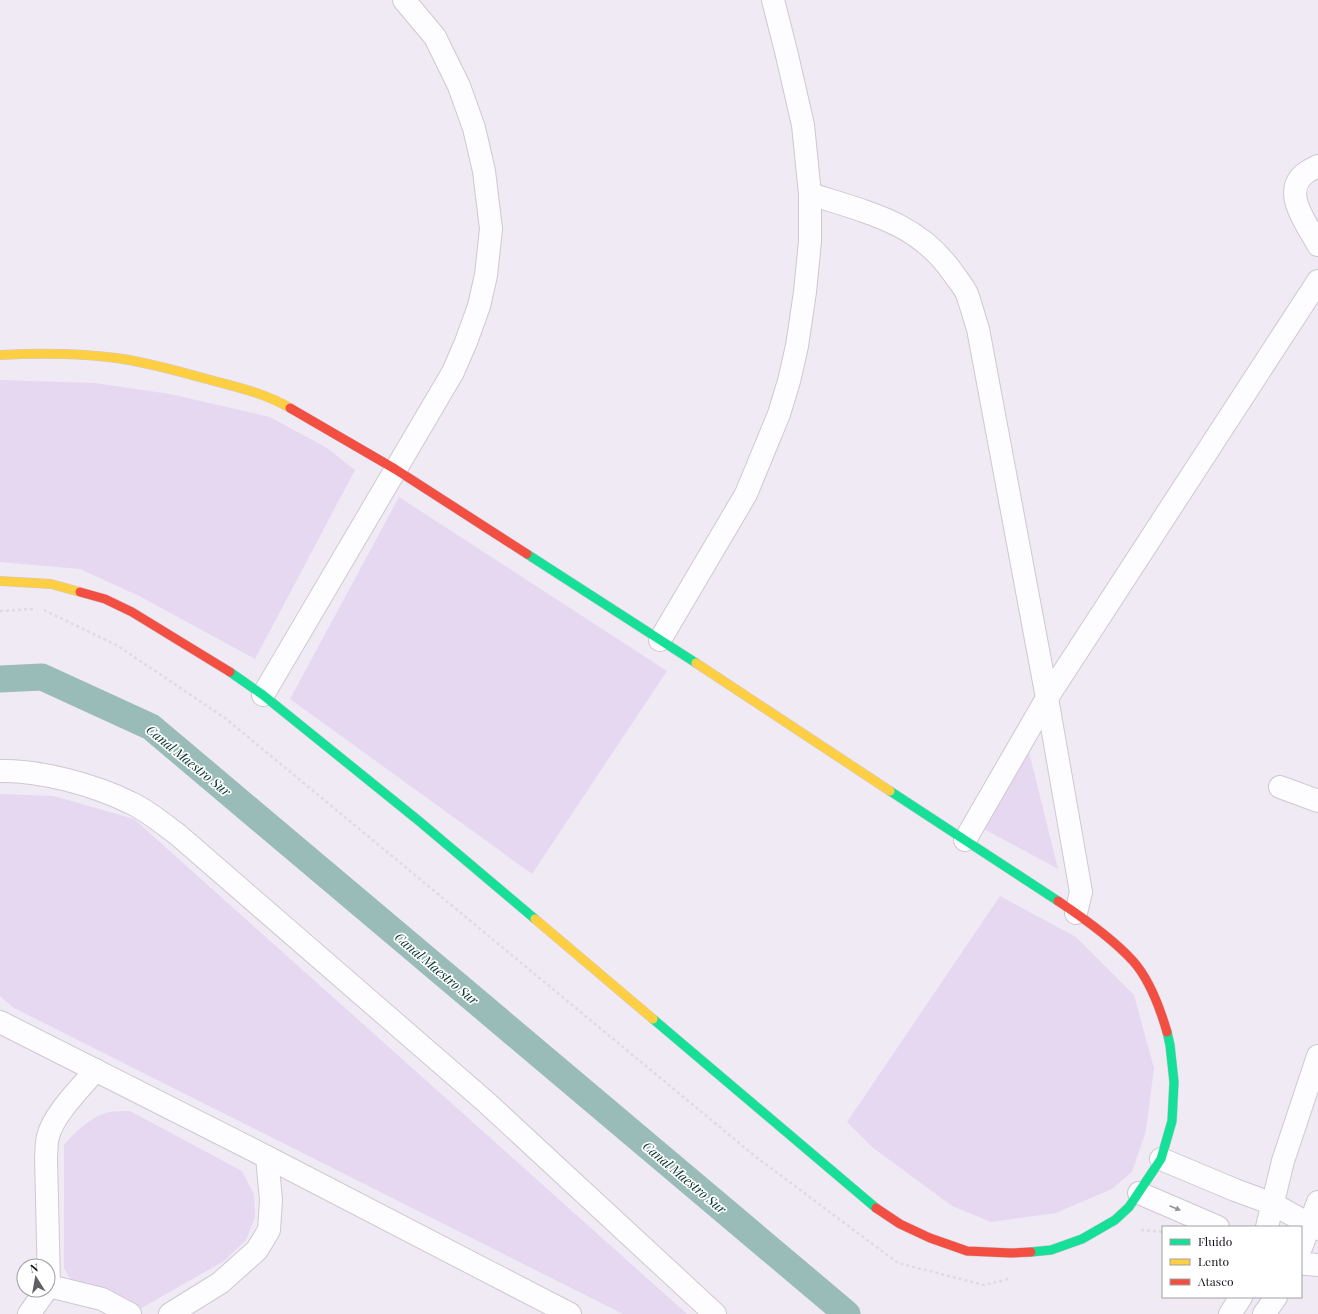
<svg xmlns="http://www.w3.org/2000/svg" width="1318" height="1314" font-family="'Playfair Display',serif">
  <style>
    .green { fill: #e7d8f2 }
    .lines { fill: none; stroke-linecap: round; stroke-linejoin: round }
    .canal { stroke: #9abcb8; stroke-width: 27 }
    .street-casing { stroke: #cec8d1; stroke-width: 24 }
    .fast-casing { stroke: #cec8d1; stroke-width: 10 }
    .slow-casing { stroke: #cec8d1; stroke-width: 10 }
    .jam-casing { stroke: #cec8d1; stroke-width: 10 }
    .path { stroke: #dddcdf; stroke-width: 2.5; stroke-dasharray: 3 3; stroke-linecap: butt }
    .street { stroke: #fdfcfe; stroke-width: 22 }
    .fast { stroke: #16e098; stroke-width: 9 }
    .slow { stroke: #ffcf43; stroke-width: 9 }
    .jam { stroke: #f24e42; stroke-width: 9 }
    .oneway { fill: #959397 }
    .labels { text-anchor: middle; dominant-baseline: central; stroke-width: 3.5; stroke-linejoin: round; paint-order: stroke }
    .water-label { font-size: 13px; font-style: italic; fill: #00322a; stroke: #fff }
  </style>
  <rect width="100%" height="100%" fill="#f0eaf5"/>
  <g class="green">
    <path d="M0,380L95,383L170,394L270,417L327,448L355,470L255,659L141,597L80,569L0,562Z"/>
    <path d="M399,497L667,671L532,874L290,699Z"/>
    <path d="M1028,748L1058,869L982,828Z"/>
    <path d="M0,794L54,796L134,819L687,1314H623L14,1008L0,996Z"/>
    <path d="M1000,896L1076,937L1134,995L1154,1068L1146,1131L1132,1172L1112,1189L1056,1213L991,1222L952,1206L872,1147L847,1122Z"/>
    <path d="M130,1111L242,1171L254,1194L255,1217L246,1240L224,1261L138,1310L112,1291L71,1280L64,1268V1145C76,1131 90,1117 109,1112C115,1111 124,1111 130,1111Z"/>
  </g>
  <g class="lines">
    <path class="canal" d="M0,679L42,677L151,727L847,1314"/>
    <defs>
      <g id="street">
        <path d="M1318,166C1314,168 1310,170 1307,172C1279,191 1308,225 1318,245"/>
        <path d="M810,194C866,212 918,222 953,273C958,280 964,287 967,294C971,305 974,317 978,329L1047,698L1081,892L1076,913"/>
        <path d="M660,640L746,494L779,414L789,381L797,346L805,292L810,241V194L803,125L786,51L773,0"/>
        <path d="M263,695L453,372L466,342L479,306L486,275L491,229L484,171L474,128L459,86L435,37L404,0"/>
        <path d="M0,771C40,770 95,785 131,803C148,811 162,823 177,834L486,1102L715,1314"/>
        <path d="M1280,787L1318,801"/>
        <path d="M965,840L1047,698L1318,281"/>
        <path d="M0,1022L267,1157L570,1314"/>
        <path d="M96,1070C82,1086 52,1116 48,1137C46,1143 47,1150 46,1156L49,1286L102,1299L130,1314"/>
        <path d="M1161,1159L1235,1190L1273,1204L1318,1229"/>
        <path d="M1139,1193L1218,1227"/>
        <path d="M1267,1227L1283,1161L1318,1056"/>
        <path d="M1301,1248L1318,1202"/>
        <path d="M1301,1262L1306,1264L1318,1265"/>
        <path d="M29,1314L46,1290"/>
        <path d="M170,1314L220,1283L257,1250L269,1230L271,1200L267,1157"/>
        <path d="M1230,1314L1241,1297"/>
        <path d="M1264,1314L1276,1297"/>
      </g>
      <g id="fast">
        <path d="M527,554L696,663"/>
        <path d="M230,672L263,695L419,821L535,919"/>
        <path d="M890,791L1058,901"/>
        <path d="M653,1019L876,1208"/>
        <path d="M1031,1252L1051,1250L1082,1239L1115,1220L1129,1207L1161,1159L1172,1121L1174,1082L1170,1045L1167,1032"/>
      </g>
      <g id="slow">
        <path d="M0,355C38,353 77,353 116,358C147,362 177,371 207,379C236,387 265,393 290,408"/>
        <path d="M0,581L51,584L80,592"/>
        <path d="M696,663L890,791"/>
        <path d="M535,919L653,1019"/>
      </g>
      <g id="jam">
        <path d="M290,408L395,469L527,554"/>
        <path d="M80,592L105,599L132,612L230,672"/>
        <path d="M1058,901C1082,917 1113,939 1133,961C1150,980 1160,1008 1167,1032"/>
        <path d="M876,1208L900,1224L930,1238L967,1251L1011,1253L1031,1252"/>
      </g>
    </defs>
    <use href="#street" class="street-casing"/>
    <use href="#fast" class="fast-casing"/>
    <use href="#slow" class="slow-casing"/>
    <use href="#jam" class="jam-casing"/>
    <g class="path">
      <path d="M44,610L118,646L225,718L756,1157L898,1263L984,1285L1008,1279"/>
      <path d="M0,611L33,609"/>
      <path d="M1141,1230L1163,1232"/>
    </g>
    <use href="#street" class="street"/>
    <use href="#fast" class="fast"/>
    <use href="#slow" class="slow"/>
    <use href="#jam" class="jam"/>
  </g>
  <defs><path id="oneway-solid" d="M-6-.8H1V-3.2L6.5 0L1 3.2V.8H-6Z"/></defs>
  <use class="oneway" href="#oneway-solid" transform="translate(1175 1208) rotate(23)"/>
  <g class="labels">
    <g class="water-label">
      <text transform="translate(189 760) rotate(39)">Canal Maestro Sur</text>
      <text transform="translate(437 968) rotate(40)">Canal Maestro Sur</text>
      <text transform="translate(685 1177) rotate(40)">Canal Maestro Sur</text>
    </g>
  </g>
  <rect x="1162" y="1226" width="140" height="72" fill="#ffffff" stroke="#a2a0a3"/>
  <rect x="1170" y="1239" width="20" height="6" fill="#16e098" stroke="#a2a0a3"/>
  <text x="1198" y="1246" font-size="12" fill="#161219">Fluido</text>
  <rect x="1170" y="1259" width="20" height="6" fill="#ffcf43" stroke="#a2a0a3"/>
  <text x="1198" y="1266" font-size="12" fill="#161219">Lento</text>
  <rect x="1170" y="1279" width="20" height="6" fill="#f24e42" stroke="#a2a0a3"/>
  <text x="1198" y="1286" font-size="12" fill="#161219">Atasco</text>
  <g transform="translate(36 1278) rotate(349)"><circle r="19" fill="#ffffff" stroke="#a2a0a3"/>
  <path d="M0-3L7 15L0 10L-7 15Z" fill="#625e66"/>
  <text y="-6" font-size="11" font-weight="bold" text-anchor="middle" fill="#161219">N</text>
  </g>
</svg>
